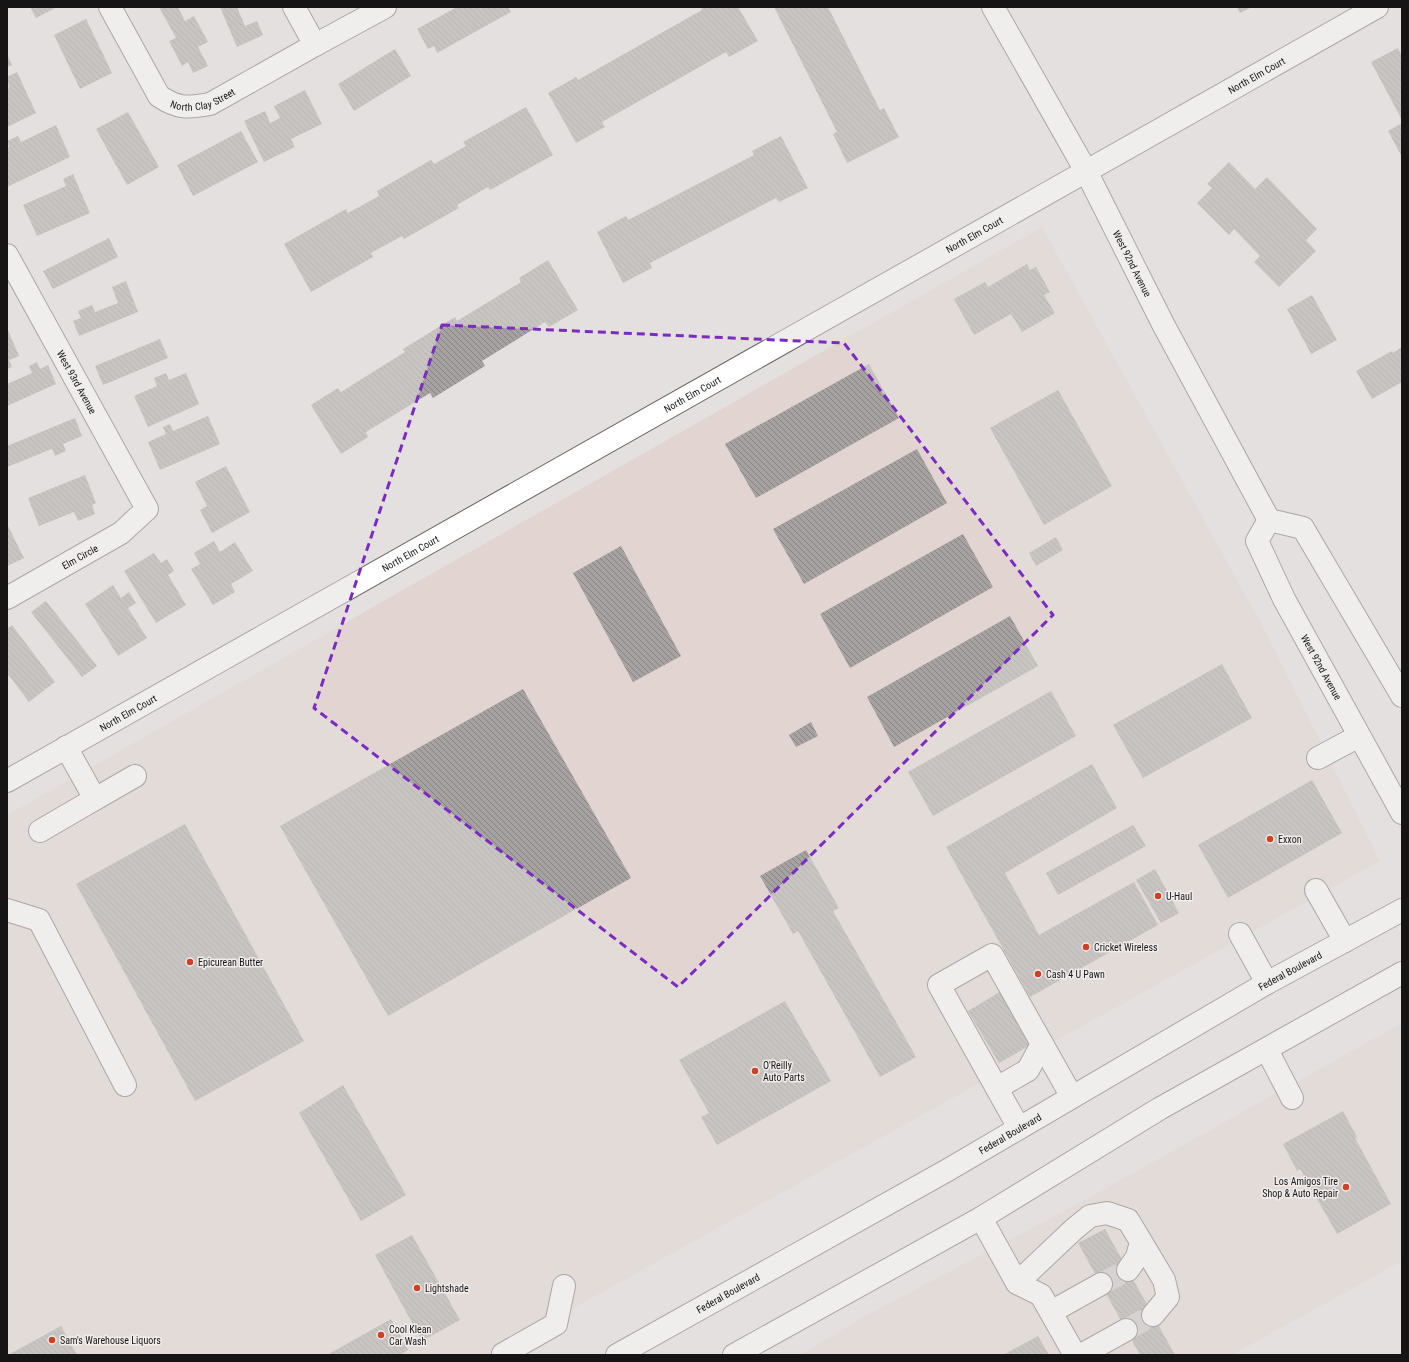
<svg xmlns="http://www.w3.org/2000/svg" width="1409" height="1362" font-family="'Roboto Condensed',sans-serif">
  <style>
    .built { fill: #e1d4d1 }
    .building { fill: url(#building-back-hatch) }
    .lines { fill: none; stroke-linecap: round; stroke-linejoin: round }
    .minor-tunnel { stroke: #c5c1c1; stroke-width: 22; stroke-dasharray: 22 11; stroke-linecap: butt }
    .minor-casing { stroke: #666261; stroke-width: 24 }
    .major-casing { stroke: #666261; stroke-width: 24 }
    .minor { stroke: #fff; stroke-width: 22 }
    .major { stroke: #fff; stroke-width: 22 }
    .marked { fill: none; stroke: #7b2cbf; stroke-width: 3; stroke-dasharray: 8 5; stroke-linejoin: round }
    .poi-dot { fill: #cd4225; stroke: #f1edec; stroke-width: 1.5 }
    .labels { text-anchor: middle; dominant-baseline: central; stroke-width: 3; stroke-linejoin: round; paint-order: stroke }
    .street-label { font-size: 10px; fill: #161414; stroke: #f1edec }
    .poi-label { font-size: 10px; fill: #161414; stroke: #f1edec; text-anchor: start }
  </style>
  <defs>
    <pattern id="building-back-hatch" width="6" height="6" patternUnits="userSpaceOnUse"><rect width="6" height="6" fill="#a6a2a1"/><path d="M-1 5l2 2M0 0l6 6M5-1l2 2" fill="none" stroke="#868382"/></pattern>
  </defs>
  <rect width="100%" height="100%" fill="#e4e0df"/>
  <g class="built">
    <path d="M1042,227L1263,627L1380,861L489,1355H7V815Z"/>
    <path d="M1402,1023V1261L1232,1355H800L865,1316L1074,1206Z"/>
  </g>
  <g class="building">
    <path d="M30,7H57L36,18Z"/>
    <path d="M159,7H178L185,21L194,16L208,42L198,47L208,66L193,73L188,62L182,66L169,41L176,38Z"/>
    <path d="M220,7H237L245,26L257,21L263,35L237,47Z"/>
    <path d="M457,7H480L481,9L484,7H508L511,12L437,53L434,46L428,49L417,29Z"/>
    <path d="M701,7H738L758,41L729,57L726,52L602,122L605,127L576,143L548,93L576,77L578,80L702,10Z"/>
    <path d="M774,7H828L880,110L884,108L899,137L847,163L833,134L837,132Z"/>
    <path d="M1237,7H1252L1240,13Z"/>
    <path d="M86,19L112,73L80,89L54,35Z"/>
    <path d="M1398,48L1402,56V120L1371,62Z"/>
    <path d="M395,49L411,76L354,111L338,84Z"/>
    <path d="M7,54L12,65L7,67Z"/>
    <path d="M17,72L36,113L7,127V89L9,88L7,77Z"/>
    <path d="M305,90L322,124L291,139L295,147L264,162L244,121L265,111L270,123L280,118L274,106Z"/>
    <path d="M526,107L553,155L490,190L488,187L457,205L459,208L404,239L402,236L371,253L373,257L311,292L284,244L346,209L348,213L379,196L377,191L431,160L434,164L466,146L463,142Z"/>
    <path d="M128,112L159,167L127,185L96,129Z"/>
    <path d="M1402,123V157L1388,131Z"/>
    <path d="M56,125L70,157L7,187V148L9,147L7,141L18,136L21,142Z"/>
    <path d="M241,131L258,162L193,196L177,165Z"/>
    <path d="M781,136L808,188L779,202L776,198L650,263L652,268L623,283L597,232L626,216L628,220L754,155L752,151Z"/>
    <path d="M1229,162L1255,189L1267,177L1317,229L1306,240L1316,251L1279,287L1254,262L1260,256L1234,229L1229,235L1197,203L1212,188L1207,184Z"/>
    <path d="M73,174L90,213L37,236L23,205L66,186L63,179Z"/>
    <path d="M109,238L118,257L53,289L43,271Z"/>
    <path d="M548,260L578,310L549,327L545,322L482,361L485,366L433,398L430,393L366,432L368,437L341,454L311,405L338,388L341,392L405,352L403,349L455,317L457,321L521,282L519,278Z"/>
    <path d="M1027,264L1030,270L1036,267L1050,292L1044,295L1055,313L1022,332L1011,314L974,335L954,299L985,282L988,287Z"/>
    <path d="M126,281L138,312L79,336L73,321L81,318L78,311L92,305L95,312L118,303L112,287Z"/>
    <path d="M1312,295L1337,340L1311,354L1287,309Z"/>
    <path d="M7,328L19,356L9,360L12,367L7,369Z"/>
    <path d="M160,339L168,358L103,385L95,366Z"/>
    <path d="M1402,347V382L1372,399L1356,371L1392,351L1393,353Z"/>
    <path d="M37,362L40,369L48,365L56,384L7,406V384L32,373L29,366Z"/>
    <path d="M869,364L899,418L756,498L725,444Z"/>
    <path d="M166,373L169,380L186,373L199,404L148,427L134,396L157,386L154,378Z"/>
    <path d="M1058,390L1112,486L1044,525L990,428Z"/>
    <path d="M208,416L220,444L160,470L148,442L166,434L163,427L170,424L173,431Z"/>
    <path d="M75,418L82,436L63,444L66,451L55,456L52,449L7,467V446Z"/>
    <path d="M917,449L947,503L804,584L773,529Z"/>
    <path d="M226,466L250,512L212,533L200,510L207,506L195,482Z"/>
    <path d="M85,475L96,503L92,505L95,514L78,521L74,512L39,526L28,498Z"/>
    <path d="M8,526L24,558L7,566V527Z"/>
    <path d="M963,534L993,587L850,668L820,614Z"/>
    <path d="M1056,537L1063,550L1036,566L1029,553Z"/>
    <path d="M214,541L220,552L235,542L253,571L231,584L235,592L213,605L191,569L200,564L194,553Z"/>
    <path d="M621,546L681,656L633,682L573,573Z"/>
    <path d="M154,553L161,563L167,559L174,571L168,575L186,605L156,623L124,571Z"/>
    <path d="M113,585L121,598L129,592L136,603L128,608L147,638L118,656L85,604Z"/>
    <path d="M46,601L97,666L82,677L31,612Z"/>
    <path d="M1010,616L1038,666L894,747L867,697Z"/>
    <path d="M12,625L55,682L29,702L7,673V629Z"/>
    <path d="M1222,664L1252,718L1143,778L1113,725Z"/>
    <path d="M523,689L631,878L388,1016L280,826Z"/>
    <path d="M1051,691L1076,736L933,816L908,772Z"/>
    <path d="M811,722L818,736L796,747L789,735Z"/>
    <path d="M1092,764L1117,808L1005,873L1039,935L1134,882L1158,925L1030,997L946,847Z"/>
    <path d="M1312,780L1342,833L1228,898L1198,845Z"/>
    <path d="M185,824L304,1041L195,1101L76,884Z"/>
    <path d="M1133,825L1146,846L1058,895L1046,873Z"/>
    <path d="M806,850L839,908L833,911L916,1057L880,1077L798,931L793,934L760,876Z"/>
    <path d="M1155,869L1179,913L1161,923L1136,880Z"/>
    <path d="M1003,990L1034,1043L999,1063L968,1011Z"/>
    <path d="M785,1001L831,1081L717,1145L701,1117L709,1113L679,1060Z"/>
    <path d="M343,1085L406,1195L361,1221L299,1113Z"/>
    <path d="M1343,1111L1357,1137L1355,1138L1391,1204L1337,1234L1300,1169L1297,1171L1283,1144Z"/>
    <path d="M1105,1229L1175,1355H1140L1078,1243Z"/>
    <path d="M412,1235L460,1320L422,1341L375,1255Z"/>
    <path d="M391,1319L408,1350L400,1355H327Z"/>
    <path d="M61,1326L77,1355H8Z"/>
    <path d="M1038,1336L1049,1355H1003Z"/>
  </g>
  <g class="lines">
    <g class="minor-tunnel">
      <path d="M1101,1284L1128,1270"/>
      <path d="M1126,1330L1153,1315"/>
    </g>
    <defs>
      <g id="minor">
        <path id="s1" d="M110,7L159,96C178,109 188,108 210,104L315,45L294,7"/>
        <path d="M315,45L385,7"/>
        <path id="s2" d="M7,255L147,509L121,533L7,598"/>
        <path d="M1318,758L1359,736"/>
        <path id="s3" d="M7,781L1377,7"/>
        <path d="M95,799L135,776"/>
        <path d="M40,831L95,799L66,747"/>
        <path d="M1316,890L1345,941"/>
        <path d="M7,910L39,920L125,1085"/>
        <path d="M1240,934L1267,983"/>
        <path d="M1267,1050L1292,1098"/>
        <path d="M997,1088L1028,1070L1042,1044"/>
        <path d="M1019,1128L939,985L992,955L1072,1097"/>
        <path d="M981,1218L1017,1283L1041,1295L1075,1355"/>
        <path d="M1128,1270L1137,1257L1141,1242"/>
        <path d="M1017,1283L1073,1230L1090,1216L1107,1213L1128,1220L1164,1280L1168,1297L1153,1315"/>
        <path d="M1051,1312L1101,1284"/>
        <path d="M503,1354L556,1324L564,1286"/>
        <path d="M1081,1355L1126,1330"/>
      </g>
      <g id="major">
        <path id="s4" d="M993,7L1086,171L1163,324L1269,520L1303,528L1402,696"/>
        <path id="s5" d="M1269,520L1257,541L1284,599L1402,813"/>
        <path id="s6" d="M617,1355L946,1171L1267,983L1402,910"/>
        <path d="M734,1355L981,1218L1159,1109L1402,973"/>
      </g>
    </defs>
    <use href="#minor" class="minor-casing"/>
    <use href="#major" class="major-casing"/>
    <use href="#minor" class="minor"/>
    <use href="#major" class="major"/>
  </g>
  <path d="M0 0H1409V1362H0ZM442,325L844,343L1053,615L678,987L314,708Z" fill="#e4e0df" fill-opacity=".55" fill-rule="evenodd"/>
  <path class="marked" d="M442,325L844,343L1053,615L678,987L314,708Z"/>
  <g class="poi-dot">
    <circle cx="1270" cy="839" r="4"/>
    <circle cx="1158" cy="896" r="4"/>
    <circle cx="1086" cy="947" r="4"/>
    <circle cx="190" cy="962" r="4"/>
    <circle cx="1038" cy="974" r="4"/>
    <circle cx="755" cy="1071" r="4"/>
    <circle cx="1346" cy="1187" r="4"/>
    <circle cx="417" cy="1288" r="4"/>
    <circle cx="381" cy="1335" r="4"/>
    <circle cx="52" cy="1340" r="4"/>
  </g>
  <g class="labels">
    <g class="street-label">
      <text stroke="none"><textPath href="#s3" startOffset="1435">North Elm Court</textPath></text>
      <text stroke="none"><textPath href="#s1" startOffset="149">North Clay Street</textPath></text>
      <text stroke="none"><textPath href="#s3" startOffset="1111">North Elm Court</textPath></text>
      <text stroke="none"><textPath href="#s4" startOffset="292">West 92nd Avenue</textPath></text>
      <text stroke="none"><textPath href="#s2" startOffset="145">West 93rd Avenue</textPath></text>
      <text stroke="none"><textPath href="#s3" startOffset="787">North Elm Court</textPath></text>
      <text stroke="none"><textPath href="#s3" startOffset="463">North Elm Court</textPath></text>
      <text transform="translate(80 557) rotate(-29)">Elm Circle</text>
      <text stroke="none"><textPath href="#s5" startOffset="166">West 92nd Avenue</textPath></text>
      <text stroke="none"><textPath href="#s3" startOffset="139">North Elm Court</textPath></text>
      <text stroke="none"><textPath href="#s6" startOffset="775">Federal Boulevard</textPath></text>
      <text stroke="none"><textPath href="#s6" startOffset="451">Federal Boulevard</textPath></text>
      <text stroke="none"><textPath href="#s6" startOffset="127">Federal Boulevard</textPath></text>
    </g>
    <g class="poi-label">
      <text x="1278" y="839">Exxon</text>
      <text x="1166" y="896">U-Haul</text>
      <text x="1094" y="947">Cricket Wireless</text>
      <text x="198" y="962">Epicurean Butter</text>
      <text x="1046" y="974">Cash 4 U Pawn</text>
      <text x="763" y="1065">O'Reilly<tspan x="763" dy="12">Auto Parts</tspan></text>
      <text x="1338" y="1181" text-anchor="end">Los Amigos Tire<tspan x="1338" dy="12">Shop &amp; Auto Repair</tspan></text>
      <text x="425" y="1288">Lightshade</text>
      <text x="389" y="1329">Cool Klean<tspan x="389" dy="12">Car Wash</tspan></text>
      <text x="60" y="1340">Sam's Warehouse Liquors</text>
    </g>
  </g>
  <rect width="1409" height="1362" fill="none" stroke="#161414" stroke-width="16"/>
</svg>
